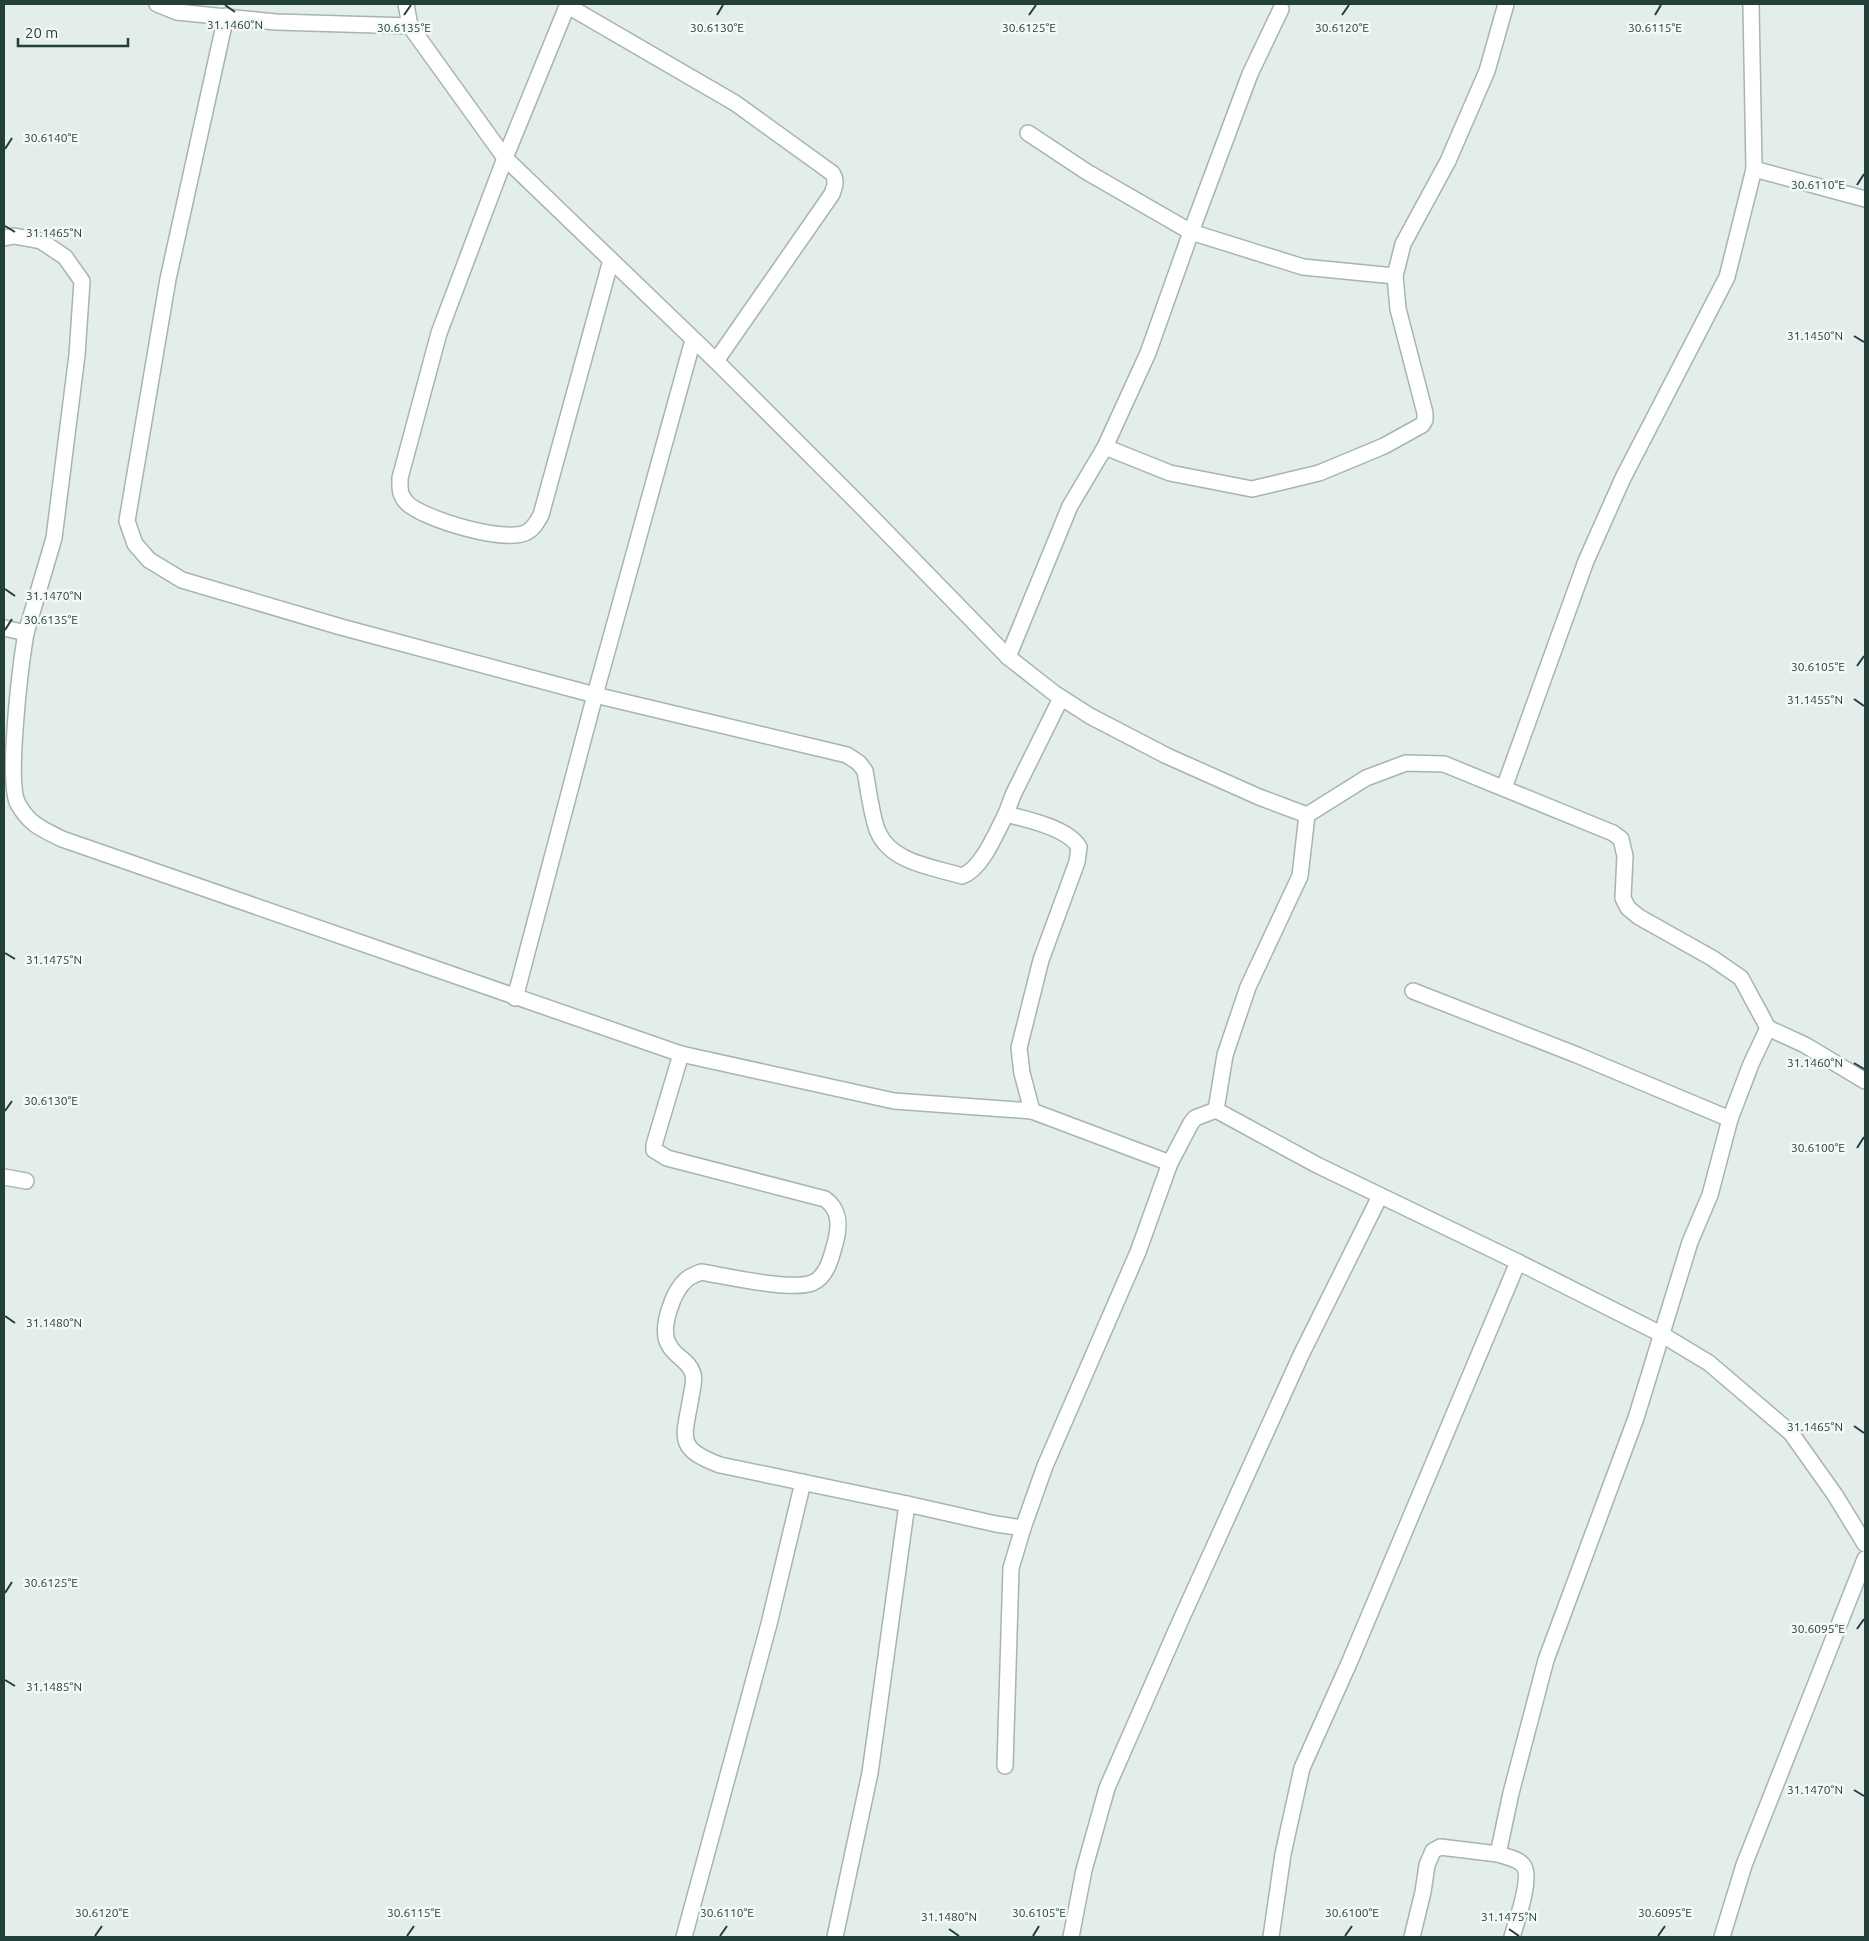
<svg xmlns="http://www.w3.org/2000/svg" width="1869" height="1941" font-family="Ubuntu,sans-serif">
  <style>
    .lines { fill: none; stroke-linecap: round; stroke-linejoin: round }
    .street-casing { stroke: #a5b5b1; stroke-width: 18 }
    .street { stroke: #fff; stroke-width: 15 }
    .ticks { fill: none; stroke: #223f3a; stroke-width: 2 }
    .ticks-label { font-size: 12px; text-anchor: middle; fill: #223f3a; stroke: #f4f9f7; stroke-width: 5; stroke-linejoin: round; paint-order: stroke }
  </style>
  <rect width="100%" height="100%" fill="#e3ede9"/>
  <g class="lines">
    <defs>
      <g id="street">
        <path d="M157,4L177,12L276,22L410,26"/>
        <path d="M406,4L410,26L505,158L716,361L858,503L1008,657L1054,693L1090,716L1167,756L1259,797L1307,815L1300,876L1248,987L1225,1055L1216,1110L1317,1165L1518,1262L1661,1334L1709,1363L1791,1433L1835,1495L1865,1544"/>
        <path d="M568,4L505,158L439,333L400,478C400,488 399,495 407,503C423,519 506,544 527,532C534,528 537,522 541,515L611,260"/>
        <path d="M1751,4L1754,169L1865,199"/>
        <path d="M568,6L735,103L832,173C837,180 835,186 832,194L716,361"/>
        <path d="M226,16L168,279L127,521L135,544L149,560L182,580L341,627L595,695L847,755L859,763L865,771C868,787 872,819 878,832C892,863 933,867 962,876C982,869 996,833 1006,814"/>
        <path d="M1028,133L1087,172L1191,232L1303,267L1395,276"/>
        <path d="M4,238L14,236L41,241L65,257L82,281L77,355L54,538L26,633"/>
        <path d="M1105,447L1170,473L1252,489L1319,473L1384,446L1422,425L1425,420V413L1398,309L1395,276L1403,244L1448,161L1487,71L1506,4"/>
        <path d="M4,628L26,633C21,662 6,782 18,804C30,825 42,829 62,839L681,1054L894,1101L1032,1111L1170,1163"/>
        <path d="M1008,657L1070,506L1105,447L1148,353L1191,232L1250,74L1281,9"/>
        <path d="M1504,788L1586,561L1623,478L1727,277L1754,169"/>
        <path d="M1307,815L1366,778L1406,763L1444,764L1613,833L1621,839L1625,856L1623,898L1628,908L1639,917L1712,958L1741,978L1768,1028"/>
        <path d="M1413,991L1577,1055L1730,1119"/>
        <path d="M515,998L595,695L693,340"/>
        <path d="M681,1054L654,1145V1150L667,1158L825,1199C839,1209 840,1223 836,1240C832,1254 828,1277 812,1283C790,1291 726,1276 701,1272C696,1274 691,1276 687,1279C673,1291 659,1329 669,1345C675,1357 689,1360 693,1374C695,1381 692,1390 691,1397C684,1438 675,1448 720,1465L907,1504"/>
        <path d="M1032,1111L1022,1073L1019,1048L1041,960L1077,862L1079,847C1068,828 1026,819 1006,814L1013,795L1061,698"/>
        <path d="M4,1177L26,1181"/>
        <path d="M1005,1766L1011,1568L1023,1528"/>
        <path d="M684,1937L769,1624L803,1482"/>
        <path d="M835,1937L870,1773L907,1504L996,1524L1023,1528L1045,1466L1138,1252L1170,1163L1191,1123L1195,1118L1216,1110"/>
        <path d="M1071,1937L1084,1870L1107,1788L1179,1624L1301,1355L1380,1196"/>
        <path d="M1271,1937L1283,1854L1302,1768L1350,1661L1518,1262"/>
        <path d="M1412,1937L1423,1892L1427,1865L1433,1851L1440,1847L1498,1854"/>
        <path d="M1512,1937C1516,1923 1533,1876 1523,1865C1517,1858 1506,1857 1498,1854L1511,1793L1546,1660L1636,1418L1690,1242L1710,1195L1730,1119L1751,1064L1768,1028L1805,1045L1865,1081"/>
        <path d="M1722,1937L1744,1865L1865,1559"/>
      </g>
    </defs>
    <use href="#street" class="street-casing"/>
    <use href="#street" class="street"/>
  </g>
  <path class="ticks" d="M225,5L235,12M404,15L411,5M717,15L723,5M1029,15L1036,5M1342,15L1349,5M1655,15L1661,5M5,149L12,138M1857,185L1864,174M5,226L15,232M1854,336L1864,342M5,589L15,596M5,630L12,619M1857,666L1864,656M1854,699L1864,706M5,953L15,959M1854,1063L1864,1069M5,1111L12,1101M1857,1148L1864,1137M5,1316L15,1323M1854,1426L1864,1433M5,1593L12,1582M1857,1629L1864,1619M5,1680L15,1686M1854,1790L1864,1796M949,1929L959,1936M1509,1929L1519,1936M95,1936L102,1926M407,1936L414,1926M720,1936L727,1926M1033,1936L1039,1926M1345,1936L1352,1926M1658,1936L1665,1926"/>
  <g class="ticks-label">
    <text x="235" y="29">31.1460°N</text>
    <text x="1029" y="32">30.6125°E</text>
    <text x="1655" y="32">30.6115°E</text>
    <text x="404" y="32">30.6135°E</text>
    <text x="717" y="32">30.6130°E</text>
    <text x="1342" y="32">30.6120°E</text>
    <text x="51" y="142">30.6140°E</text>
    <text x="1818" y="189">30.6110°E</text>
    <text x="54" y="237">31.1465°N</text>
    <text x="1815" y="340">31.1450°N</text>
    <text x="54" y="600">31.1470°N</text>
    <text x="51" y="624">30.6135°E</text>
    <text x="1818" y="671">30.6105°E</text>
    <text x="1815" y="704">31.1455°N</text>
    <text x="54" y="964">31.1475°N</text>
    <text x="1815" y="1067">31.1460°N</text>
    <text x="51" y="1105">30.6130°E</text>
    <text x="1818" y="1152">30.6100°E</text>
    <text x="54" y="1327">31.1480°N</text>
    <text x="1815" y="1431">31.1465°N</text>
    <text x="51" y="1587">30.6125°E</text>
    <text x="1818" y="1633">30.6095°E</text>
    <text x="54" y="1691">31.1485°N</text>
    <text x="1815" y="1794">31.1470°N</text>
    <text x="102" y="1917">30.6120°E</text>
    <text x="414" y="1917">30.6115°E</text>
    <text x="727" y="1917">30.6110°E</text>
    <text x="1039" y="1917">30.6105°E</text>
    <text x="1352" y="1917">30.6100°E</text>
    <text x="1665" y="1917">30.6095°E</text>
    <text x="949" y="1921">31.1480°N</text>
    <text x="1509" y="1921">31.1475°N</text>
  </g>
  <rect width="1869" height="1941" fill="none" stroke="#223f3a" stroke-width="10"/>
  <path d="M18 38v8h110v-8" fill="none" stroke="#223f3a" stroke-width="2.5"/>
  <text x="25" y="38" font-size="15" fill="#223f3a" stroke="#f4f9f7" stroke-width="4" paint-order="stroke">20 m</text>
</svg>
